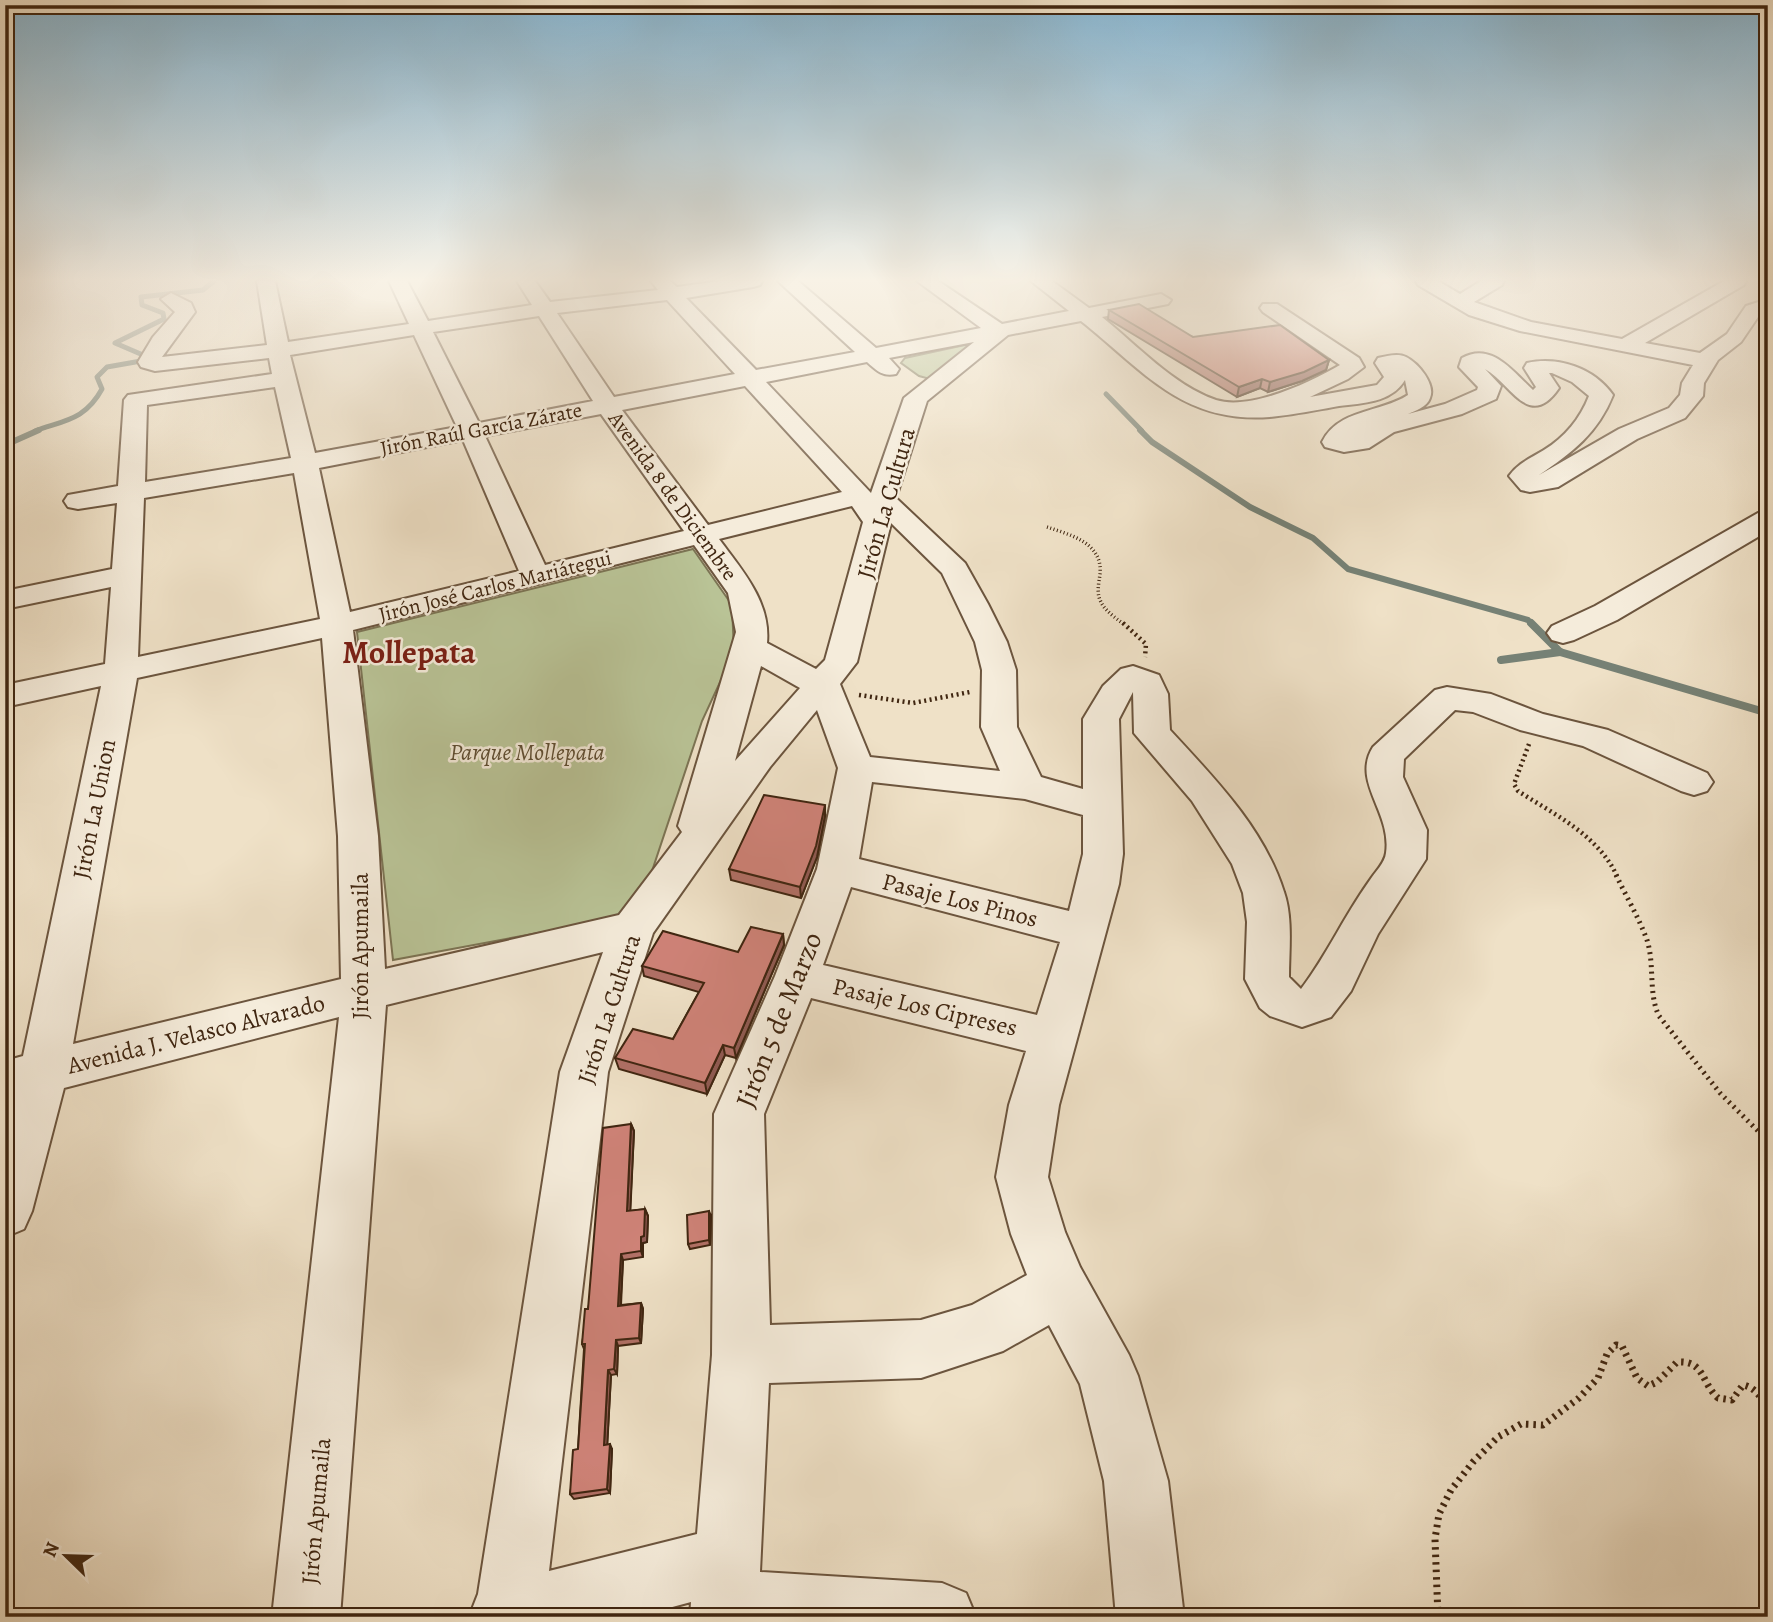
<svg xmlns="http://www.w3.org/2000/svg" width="1773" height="1622" font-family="Alegreya,serif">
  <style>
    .green { fill: #b9c396; stroke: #7c7454; stroke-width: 2 }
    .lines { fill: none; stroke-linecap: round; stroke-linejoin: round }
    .stream-far2 { stroke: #768175; stroke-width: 5 }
    .stream-far1 { stroke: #768175; stroke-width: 6 }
    .stream { stroke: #768175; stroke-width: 8 }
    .minor-casing { stroke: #6c553e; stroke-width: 4 }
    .path-far3 { stroke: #402611; stroke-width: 3.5; stroke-dasharray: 1 2.5; stroke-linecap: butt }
    .path-far2 { stroke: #402611; stroke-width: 4.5; stroke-dasharray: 2 3.5; stroke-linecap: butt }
    .path-far1 { stroke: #402611; stroke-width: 5; stroke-dasharray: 2 4.5; stroke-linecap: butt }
    .path { stroke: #402611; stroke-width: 7; stroke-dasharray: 2.5 5; stroke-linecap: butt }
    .minor { fill: #f5ecdb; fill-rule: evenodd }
    .wall { fill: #b17066; stroke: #402611; stroke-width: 2 }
    .shaded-wall { fill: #905b53; stroke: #402611; stroke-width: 2 }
    .building { fill: #ce8277; stroke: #402611; stroke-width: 2 }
    .labels { text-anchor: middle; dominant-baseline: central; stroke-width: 5; stroke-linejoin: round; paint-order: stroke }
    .far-street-label { font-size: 21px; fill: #402611; stroke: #f5ecdb }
    .street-label { font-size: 24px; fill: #402611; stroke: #f5ecdb }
    .park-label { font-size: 24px; font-style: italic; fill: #5e4d32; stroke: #f5ecdb }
    .near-street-label { font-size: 28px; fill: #402611; stroke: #f5ecdb }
    .district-label { font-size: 32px; font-weight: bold; fill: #7a1f14; stroke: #f5ecdb }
  </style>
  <rect width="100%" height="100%" fill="#efe1c7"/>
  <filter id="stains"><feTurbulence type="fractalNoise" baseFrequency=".00286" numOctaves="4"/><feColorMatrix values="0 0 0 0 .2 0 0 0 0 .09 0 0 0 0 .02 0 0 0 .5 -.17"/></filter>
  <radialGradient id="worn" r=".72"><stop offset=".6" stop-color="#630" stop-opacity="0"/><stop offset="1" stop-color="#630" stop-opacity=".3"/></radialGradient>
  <g class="green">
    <path d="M965,345L974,347L930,379L919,376L901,363L905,358Z"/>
    <path d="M693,549L732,605L734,652L702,721L652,871L629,916L393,960L357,632Z"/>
  </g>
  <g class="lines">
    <g class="stream-far2">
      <path d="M1106,394L1142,431"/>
      <path d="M35,431C65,420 85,420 102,389L97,377L107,367L141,361L143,355L115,343L164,319L163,313L142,305L141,297L203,290L214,281"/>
    </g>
    <g class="stream-far1">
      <path d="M1140,430L1152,442L1250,507L1313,538L1348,569L1528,620L1533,625"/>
      <path d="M5,462L12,442L39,430"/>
    </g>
    <g class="stream">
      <path d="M1531,623L1560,652L1768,713"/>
      <path d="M1501,660L1560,652"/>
    </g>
    <defs>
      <g id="minor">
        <path d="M257,281H275L288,342L409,324L389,281H407L428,321L532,305L517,281H535L550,302L658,290L651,281H670L677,287L720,281H762L760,285L753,287L686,298L756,370L855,352L778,281H798L876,348L981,328L917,281H938L1002,324L1069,311L1031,281H1052L1089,308L1161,294L1171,300L1168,304L1102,317C1137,345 1173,385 1216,400C1250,411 1311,382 1340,365L1263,312L1260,308L1263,304H1277L1359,358L1364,367L1348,379L1310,397L1377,385L1384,377L1375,363L1378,358C1387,356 1398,353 1406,357C1418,363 1436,384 1430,398C1427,407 1415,411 1408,414L1445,404L1477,390L1478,387L1459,367L1462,358C1492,341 1514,373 1533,390L1536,387L1524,368L1527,363C1558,356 1594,368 1613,395C1598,433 1572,453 1539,475L1619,429L1669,408L1680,395L1682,383L1693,365L1520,331L1469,315L1418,285L1416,281H1438L1460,294L1481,281H1504L1502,285L1474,302L1531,322L1622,339L1724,281H1746L1744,285L1645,343L1700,353L1727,334L1746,306L1768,299V312L1760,314L1741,342L1718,360L1704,383L1703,396L1685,418L1637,439L1558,487L1530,492L1521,490L1509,476C1518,463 1531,458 1544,450C1565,437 1580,419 1589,396L1572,382L1552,373H1549L1559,388C1529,432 1510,382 1485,369L1501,386L1496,399L1462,414L1394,432L1369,448L1344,452L1325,447L1322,442C1338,409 1380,413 1408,395L1405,380C1391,403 1363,403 1339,406C1316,410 1293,415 1270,417C1182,424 1143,370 1081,321L1008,335L927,401L896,498L965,563L988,604L1007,642L1016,670L1017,727L1041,777L1083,789V719L1103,686L1121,669L1133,666L1159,675L1168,694L1170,730C1214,778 1264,828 1284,892C1293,918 1289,950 1289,977L1301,989C1327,955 1344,916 1370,880C1375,872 1385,863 1386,853C1392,812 1351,782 1373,747L1435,690L1447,687L1491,694L1543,714L1608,730L1707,773L1713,782L1707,791L1694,795L1681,791L1583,746L1520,730L1473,712L1455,710L1404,759L1403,777L1427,830L1426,859L1378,934L1351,991L1331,1017L1302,1027L1270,1016L1260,1008L1245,979L1247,922L1243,893L1232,864L1192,801L1134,733L1133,692L1119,719L1123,854L1119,884L1059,1105L1048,1177L1065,1232L1080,1267L1129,1355L1138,1376L1168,1481L1184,1617H1116L1104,1481L1080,1384L1049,1325L1003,1351L921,1378L769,1383L760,1572L942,1583L966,1593L976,1617H690L691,1602L635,1617H469L478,1594L560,1072L603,952L386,1005L340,1617H272L339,1017L64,1088L32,1211L24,1229L5,1237V1122L11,1102L5,1103V1061L23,1056L101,686L5,707V685L105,664L111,587L5,609V591L112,569L117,503L78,509L68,507L64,501L68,495L118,486L124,400L128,395L272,374L269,358L155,371L141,367L138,362L153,337L175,312L161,299L171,293L191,303L195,312L162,357L267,345ZM667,300L735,374L614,397L557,313ZM539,316L593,401L479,423L433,332ZM414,335L457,427L315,453L290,355ZM974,342L904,398L871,493L766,382L867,362C877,371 883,377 896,374L899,369L889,358ZM745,386L842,492L708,525L622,410ZM275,387L291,458L145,482L147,405ZM601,414L684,531L545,565L485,436ZM463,440L519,571L350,612L319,468ZM294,473L320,619L138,657L144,498ZM852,506L863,522L825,660L816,669L767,643C771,602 742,570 719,539ZM891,523L942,573L975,642L982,670L981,727L1000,771L870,757L840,684L857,662ZM694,545L728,593L736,632L678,826L682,832L619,915L385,969L378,836L353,630ZM322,638L338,836L341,979L73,1044L137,678ZM761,666L800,688L735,761ZM817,710L838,768L817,869L775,976L714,1114L712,1355L697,1534L549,1571L608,1072L653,933L770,767ZM872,782L1025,799L1083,815V854L1069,911L859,859ZM851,887L1060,942L1037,1015L823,965ZM811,998L1026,1051L1009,1105L996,1177L1011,1234L1027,1275L972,1305L921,1320L770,1325L764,1114Z"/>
        <path d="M1768,511V531L1617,620L1574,640L1563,643L1552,640L1547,633L1552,626L1595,606L1758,513Z"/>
      </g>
    </defs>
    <use href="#minor" class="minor-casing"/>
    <path class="path-far3" d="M1047,527C1071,535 1103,543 1100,574C1099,583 1096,593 1101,602C1105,611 1117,619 1125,625"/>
    <g class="path-far2">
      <path d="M1123,623L1146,644L1145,657"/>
      <path d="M859,695L913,703L970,692"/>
      <path d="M1529,744L1514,784L1518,791C1555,815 1598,835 1617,876"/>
    </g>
    <path class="path-far1" d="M1616,875C1626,896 1639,918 1647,940C1655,965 1648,993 1659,1016L1720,1093L1768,1141"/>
    <path class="path" d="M1438,1617L1435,1539L1439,1514L1451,1490L1473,1462L1498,1437L1521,1424L1543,1425L1579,1398L1598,1378L1607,1354L1616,1345L1622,1346L1637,1378L1648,1386L1657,1382L1677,1362C1705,1360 1701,1383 1718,1398L1732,1400L1743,1385C1757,1388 1762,1399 1768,1411"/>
    <use href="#minor" class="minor"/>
  </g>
  <g class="wall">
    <path d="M1109,310L1193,337L1329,360L1326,370L1302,381L1268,392L1260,388L1237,397L1108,319Z"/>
    <path d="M825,816L817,857L801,898L731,880L729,869Z"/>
    <path d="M783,934L784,945L736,1058L725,1055L707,1094L619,1069L615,1058L673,1039L699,992L644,976L642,966L738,952Z"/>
    <path d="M631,1124L634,1131L630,1211L645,1209L648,1216L647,1242L643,1243V1257L623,1260L621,1305L641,1303L643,1309L641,1343L618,1346L617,1374L611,1375L607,1445L612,1449L610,1493L574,1499L570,1494L578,1449L584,1349L582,1344L588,1309Z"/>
    <path d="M711,1216L710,1245L690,1249L688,1244Z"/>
  </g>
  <g class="shaded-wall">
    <path d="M1329,360L1326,370L1302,381L1268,392L1270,382Z"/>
    <path d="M1262,379L1260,388L1237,397L1239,387Z"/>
    <path d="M825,805V816L817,857L801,898L800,887Z"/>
    <path d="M783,934L784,945L736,1058L734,1048Z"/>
    <path d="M723,1045L725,1055L707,1094L705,1083Z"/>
    <path d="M631,1124L634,1131L630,1218L627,1211Z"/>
    <path d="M645,1209L648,1216L647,1242L643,1243V1257L641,1251V1237Z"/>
    <path d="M709,1211L711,1216L710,1245L709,1240Z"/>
    <path d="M621,1254L623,1260L620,1312L618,1306Z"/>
    <path d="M641,1303L643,1309L641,1343L639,1338Z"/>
    <path d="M616,1340L618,1346L617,1374L614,1369Z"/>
    <path d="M608,1370L611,1375L607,1450L604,1445Z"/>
    <path d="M610,1444L612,1449L610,1493L607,1489Z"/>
  </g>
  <g class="building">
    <path d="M1139,304L1193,337L1280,325L1329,360L1304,372L1270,382L1262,379L1239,387L1109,310Z"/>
    <path d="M764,795L825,805L816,846L800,887L729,869Z"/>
    <path d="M751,927L783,934L734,1048L723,1045L705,1083L615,1058L633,1029L673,1039L704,983L642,966L663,931L738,952Z"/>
    <path d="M631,1124L627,1211L645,1209L644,1236L641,1237V1251L621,1254L618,1306L641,1303L639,1338L616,1340L614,1369L608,1370L604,1445L610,1444L607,1489L570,1494L573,1450L578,1449L585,1344H582L585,1309H588L603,1128Z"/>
    <path d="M709,1211V1240L688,1244L687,1215Z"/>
    <path d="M558,1615H592L591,1617H558Z"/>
  </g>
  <linearGradient id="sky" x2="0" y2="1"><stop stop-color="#89b8d4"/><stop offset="0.55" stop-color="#f8f2e6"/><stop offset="1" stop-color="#f8f2e6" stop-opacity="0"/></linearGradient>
  <rect width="1773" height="508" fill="url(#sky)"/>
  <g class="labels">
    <g class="far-street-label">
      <text transform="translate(481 429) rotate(-11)">Jirón Raúl García Zárate</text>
      <text transform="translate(673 496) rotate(54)">Avenida 8 de Diciembre</text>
      <text transform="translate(495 586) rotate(-14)">Jirón José Carlos Mariátegui</text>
    </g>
    <g class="street-label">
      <text transform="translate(886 503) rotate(-74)">Jirón La Cultura</text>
      <text transform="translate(94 809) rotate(-79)">Jirón La Union</text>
      <text transform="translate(960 900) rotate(14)">Pasaje Los Pinos</text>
      <text transform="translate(360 946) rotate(-90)">Jirón Apumaila</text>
      <text transform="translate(925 1007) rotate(13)">Pasaje Los Cipreses</text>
      <text transform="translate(609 1009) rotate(-72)">Jirón La Cultura</text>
      <text transform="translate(196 1034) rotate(-14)">Avenida J. Velasco Alvarado</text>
      <text transform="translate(316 1511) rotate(-85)">Jirón Apumaila</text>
    </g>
    <g class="park-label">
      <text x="527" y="752">Parque Mollepata</text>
    </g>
    <g class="near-street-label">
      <text transform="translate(779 1020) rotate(-68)">Jirón 5 de Marzo</text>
    </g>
    <g class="district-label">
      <text x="409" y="652">Mollepata</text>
    </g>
  </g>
  <rect width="1773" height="1622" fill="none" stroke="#efe1c7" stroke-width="28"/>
  <rect x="7" y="7" width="1759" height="1608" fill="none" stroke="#402611" stroke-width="3.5"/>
  <rect x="14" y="14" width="1745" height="1594" fill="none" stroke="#402611" stroke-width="2"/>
  <g transform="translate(66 1556) rotate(293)" stroke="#f5ecdb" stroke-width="5" paint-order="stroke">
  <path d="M0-5L12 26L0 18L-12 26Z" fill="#402611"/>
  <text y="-10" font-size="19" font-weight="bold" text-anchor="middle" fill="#402611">N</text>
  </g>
  <rect width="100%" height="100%" filter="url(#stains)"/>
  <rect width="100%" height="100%" fill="url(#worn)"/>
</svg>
